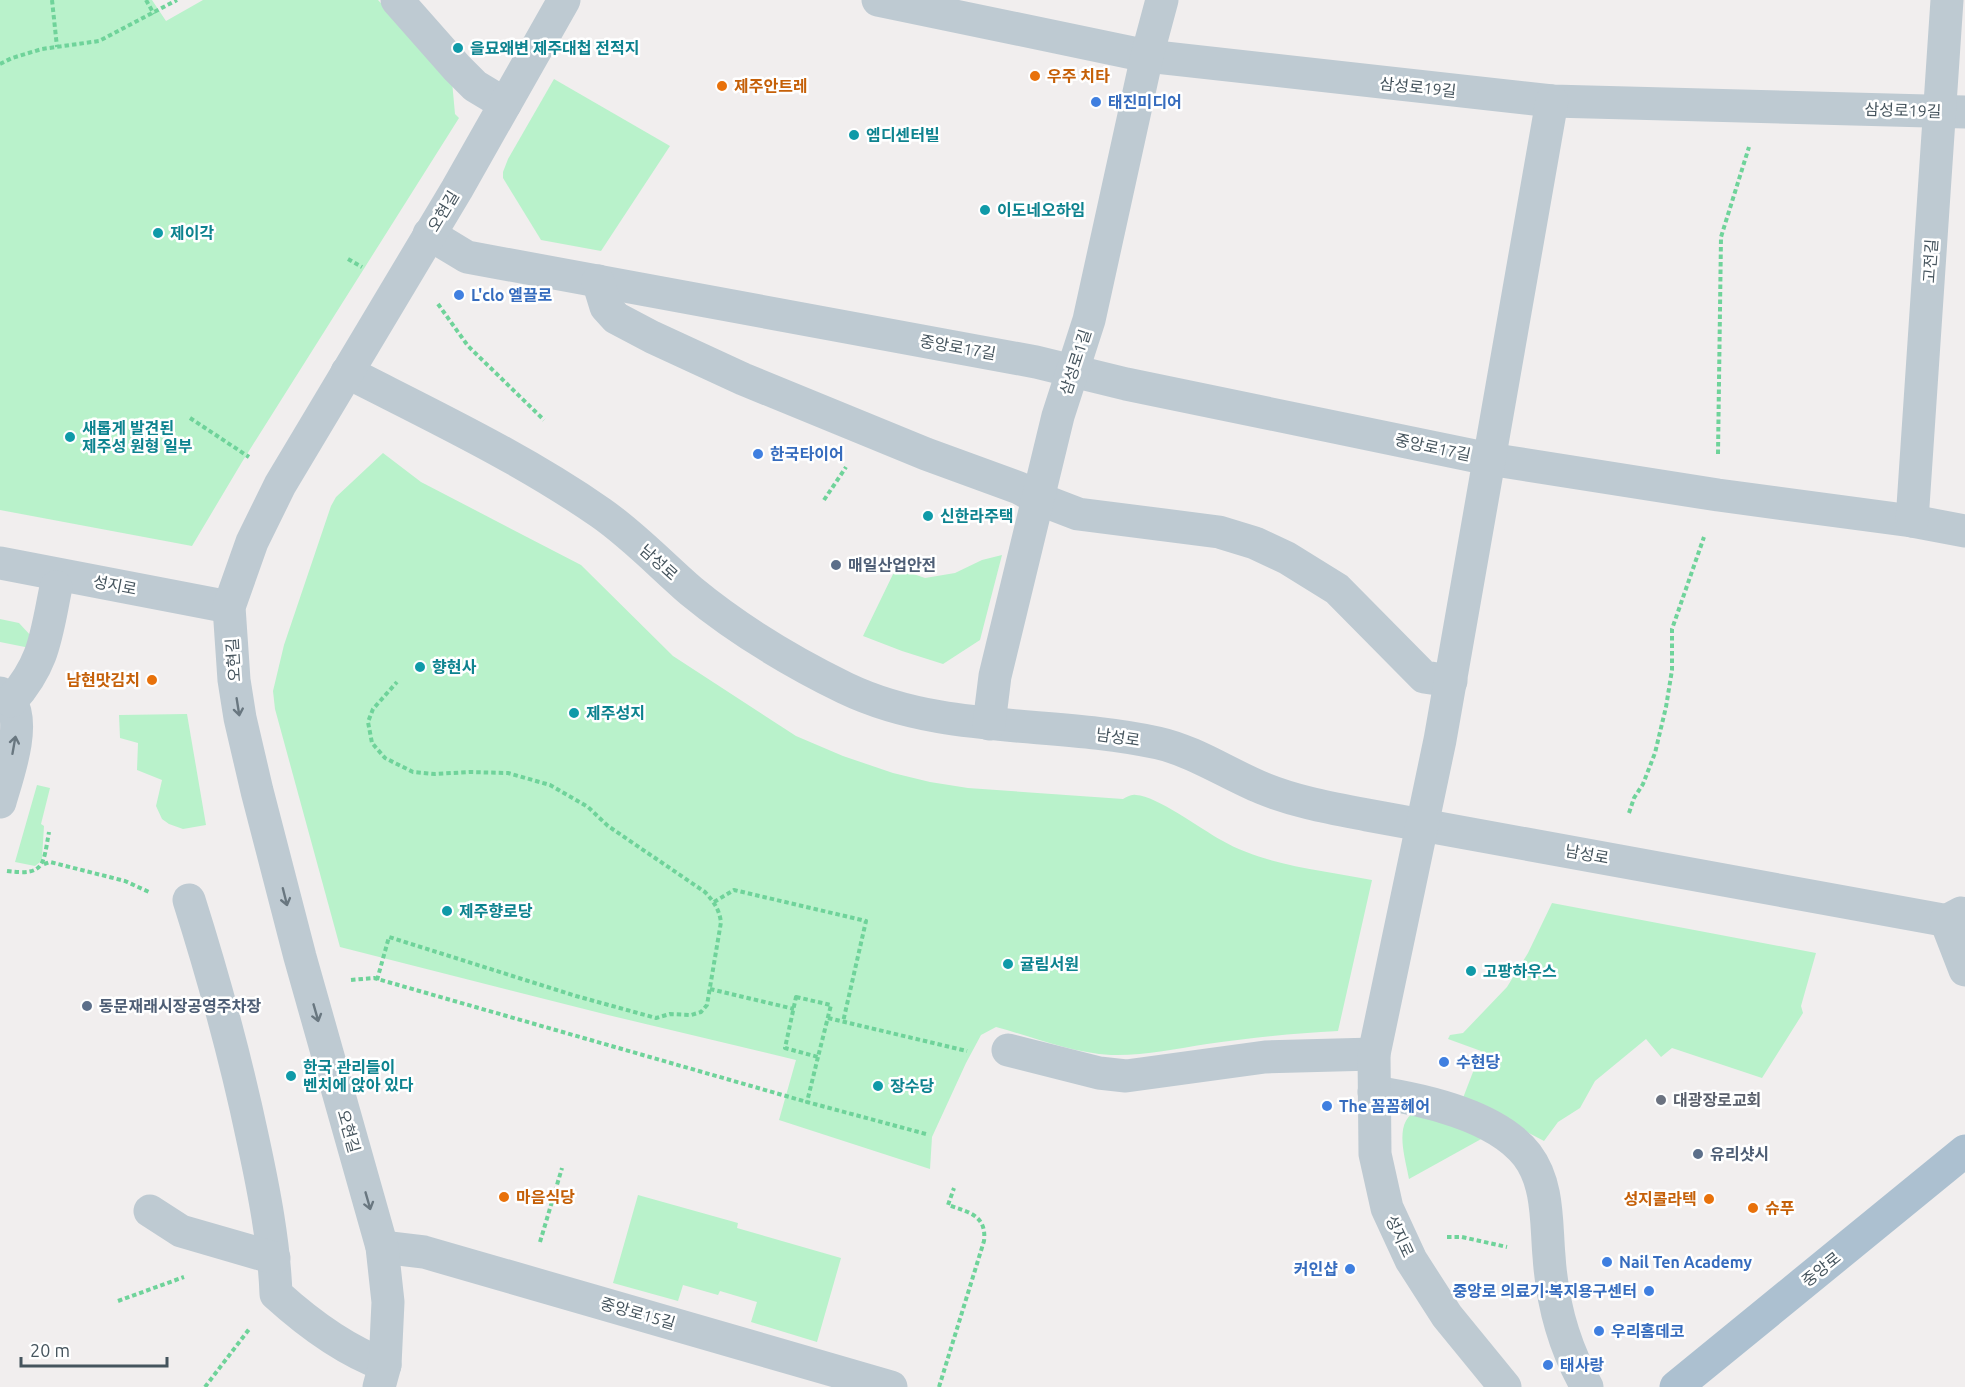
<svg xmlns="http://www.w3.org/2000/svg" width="1965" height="1387" font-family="Ubuntu,'Noto Sans KR',sans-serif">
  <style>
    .green { fill: #b9f2cb }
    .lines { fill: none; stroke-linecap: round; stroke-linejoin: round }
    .path { stroke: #6fd39a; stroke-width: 4; stroke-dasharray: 4.5 3; stroke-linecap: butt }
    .minor { stroke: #becad2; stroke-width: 33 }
    .major { stroke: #acc0d0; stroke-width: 33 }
    .oneway { stroke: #697780 }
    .culture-dot { fill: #0f9aa8; stroke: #fff; stroke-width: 2 }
    .food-dot { fill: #e8710a; stroke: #fff; stroke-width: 2 }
    .shop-dot { fill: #3f7fe0; stroke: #fff; stroke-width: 2 }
    .service-dot { fill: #5c6f8a; stroke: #fff; stroke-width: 2 }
    .worship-dot { fill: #6b7280; stroke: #fff; stroke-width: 2 }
    .labels { text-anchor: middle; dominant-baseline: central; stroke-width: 5; stroke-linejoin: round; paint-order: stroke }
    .culture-label { font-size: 16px; font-weight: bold; fill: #0d838f; stroke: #fff; text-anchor: start }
    .food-label { font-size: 16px; font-weight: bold; fill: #c56008; stroke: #fff; text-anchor: start }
    .street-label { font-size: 16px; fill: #45545d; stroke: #fff }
    .shop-label { font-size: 16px; font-weight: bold; fill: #366cbe; stroke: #fff; text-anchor: start }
    .service-label { font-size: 16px; font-weight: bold; fill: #4e5e75; stroke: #fff; text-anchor: start }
    .worship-label { font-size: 16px; font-weight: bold; fill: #5b616d; stroke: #fff; text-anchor: start }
  </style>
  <rect width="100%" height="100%" fill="#f1eeee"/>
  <g class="green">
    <path d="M0,0H152L166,21L203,0H378L452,81L455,114L459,118L242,462L192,546L0,510Z"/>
    <path d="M554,79L670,146L601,251L541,240L503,178V172L508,159Z"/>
    <path d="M383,453L421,482L581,565L673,656L796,736L843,756L893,773L930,782L968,788L1123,799C1127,797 1131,794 1136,795C1157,796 1201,829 1221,840C1266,866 1322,870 1372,880L1338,1031C1294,1033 1251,1038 1207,1044C1175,1049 1143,1056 1111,1055C1072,1053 1033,1037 996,1027L981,1035L966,1063L932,1137L930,1169L779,1120L796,1060L608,1015L340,947L275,709L273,691L284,645L331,506L336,497Z"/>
    <path d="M1002,555L980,640L943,664L902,651L863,636L896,568L925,578L955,573L982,560Z"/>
    <path d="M0,619L19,623L32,637L30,648L0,642Z"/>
    <path d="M187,714L206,825L183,829L169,824L162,819L156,806L162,780L137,770L138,743L120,738L119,715Z"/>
    <path d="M37,785L50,788L41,824L44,826L42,858L40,862L35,866L15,862Z"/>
    <path d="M1552,903L1816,953L1801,1006L1803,1013L1762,1078L1672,1048L1661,1057L1646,1039L1595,1081L1580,1108L1558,1122L1544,1141L1463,1098L1481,1051L1448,1039L1450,1035L1463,1033L1507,987L1528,953Z"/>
    <path d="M1415,1112L1483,1138L1409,1179C1406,1160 1393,1123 1415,1112Z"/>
    <path d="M638,1195L738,1223L737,1228L841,1258L817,1342L751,1322L757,1302L720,1291L718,1295L683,1285L678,1301L613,1283Z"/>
  </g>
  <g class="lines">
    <g class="path">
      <path d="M52,0L57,47"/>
      <path d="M146,0L154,14"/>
      <path d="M0,64L12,58L42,49L99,41L177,0"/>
      <path d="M348,259L362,267"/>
      <path d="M438,304L468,346L544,420"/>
      <path d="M190,418L249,457"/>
      <path d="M1718,454L1721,237L1749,147"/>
      <path d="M824,500L846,467"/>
      <path d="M1629,813L1634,798L1643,784L1655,753L1666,707L1672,670V629L1704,537"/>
      <path d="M44,864L50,862L125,881L149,892"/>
      <path d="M7,871C45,876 43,865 49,832"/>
      <path d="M714,902L734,890L866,921L843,1022"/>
      <path d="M351,980L374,978L807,1102"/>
      <path d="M377,980L389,937L576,996L656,1018L670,1014L691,1015L701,1012L707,1005L721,922C719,909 714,902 705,892L608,826L588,807L550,785L508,773L469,772L435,774L413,772L385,758L372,743L368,722L373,709L397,682"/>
      <path d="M710,989L794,1009"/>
      <path d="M796,997L831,1005L818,1057L785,1048Z"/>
      <path d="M828,1018L967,1051"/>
      <path d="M818,1057L807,1102L926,1134"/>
      <path d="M1447,1237H1462L1507,1247"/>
      <path d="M540,1242L562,1168"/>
      <path d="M118,1301L184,1277"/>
      <path d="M205,1387L250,1328"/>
      <path d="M939,1387L984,1241C987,1215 968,1212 948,1205L954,1188"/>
    </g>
    <g class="minor">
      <path d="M397,0L457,68L475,86L505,104"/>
      <path d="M878,0L1147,56L1552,101L1965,112"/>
      <path d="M429,234L467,257L1036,362L1126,384L1489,459L1718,495L1912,521L1965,531"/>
      <path d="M598,281L606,307L616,318L652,337L743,379L926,454L1019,488L1039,499L1078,514L1219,532L1255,543L1287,558L1337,589L1424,677L1451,681"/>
      <path d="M347,372C433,416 522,458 601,513C634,536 661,565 691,591C737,629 792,662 845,688C943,735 1054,720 1158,743C1194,751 1228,774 1262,788C1296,802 1331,808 1367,815L1965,924"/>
      <path d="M1912,521L1947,0"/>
      <path d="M0,563L229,607"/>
      <path d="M0,693C4,696 9,699 11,702C26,726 7,777 0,802"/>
      <path d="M11,701C45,663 46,635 56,587"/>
      <path d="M989,724L995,676L1058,416L1089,320L1147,56L1162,0"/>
      <path d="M189,900C214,979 236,1059 253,1140C264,1191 274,1242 276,1294C309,1324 344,1350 385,1365"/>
      <path d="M1961,913L1946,921L1965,970"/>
      <path d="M1008,1050L1099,1073L1126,1076L1265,1057L1374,1054"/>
      <path d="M1374,1092C1421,1099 1496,1115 1527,1155C1549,1184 1546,1223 1549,1256C1552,1302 1564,1347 1587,1387"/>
      <path d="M150,1211L181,1231L274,1258"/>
      <path d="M382,1247L424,1252L891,1387"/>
      <path d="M379,1387L385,1365L388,1302L382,1247L300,957L257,791L240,718L234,680L229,607L252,542L280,485L457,189L564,0"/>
      <path d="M1505,1387L1447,1316L1411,1260L1387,1208L1375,1154L1374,1054L1440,740L1552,101"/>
    </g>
    <path class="major" d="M1676,1387L1965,1151"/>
  </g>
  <defs><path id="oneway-shaft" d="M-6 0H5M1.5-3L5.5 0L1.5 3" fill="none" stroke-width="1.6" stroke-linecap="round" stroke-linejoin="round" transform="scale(1.5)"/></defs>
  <g class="oneway">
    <use href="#oneway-shaft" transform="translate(238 707) rotate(81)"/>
    <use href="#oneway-shaft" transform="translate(14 745) rotate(-80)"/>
    <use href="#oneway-shaft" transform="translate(285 897) rotate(76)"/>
    <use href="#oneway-shaft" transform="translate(316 1013) rotate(74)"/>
    <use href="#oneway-shaft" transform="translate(368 1201) rotate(74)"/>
  </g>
  <g class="culture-dot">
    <circle cx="458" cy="48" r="6"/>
    <circle cx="854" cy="135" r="6"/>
    <circle cx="985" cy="210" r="6"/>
    <circle cx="158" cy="233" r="6"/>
    <circle cx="70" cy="437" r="6"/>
    <circle cx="928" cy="516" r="6"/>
    <circle cx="420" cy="667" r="6"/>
    <circle cx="574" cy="713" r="6"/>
    <circle cx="447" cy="911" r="6"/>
    <circle cx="1008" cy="964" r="6"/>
    <circle cx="1471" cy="971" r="6"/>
    <circle cx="291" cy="1076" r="6"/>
    <circle cx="878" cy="1086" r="6"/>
  </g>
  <g class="food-dot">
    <circle cx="1035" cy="76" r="6"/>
    <circle cx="722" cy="86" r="6"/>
    <circle cx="152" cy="680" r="6"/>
    <circle cx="504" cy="1197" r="6"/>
    <circle cx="1709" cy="1199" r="6"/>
    <circle cx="1753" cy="1208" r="6"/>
  </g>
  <g class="shop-dot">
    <circle cx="1096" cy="102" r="6"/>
    <circle cx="459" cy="295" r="6"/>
    <circle cx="758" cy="454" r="6"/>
    <circle cx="1444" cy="1062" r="6"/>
    <circle cx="1327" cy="1106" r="6"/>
    <circle cx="1607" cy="1262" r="6"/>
    <circle cx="1350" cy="1269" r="6"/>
    <circle cx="1649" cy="1291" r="6"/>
    <circle cx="1599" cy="1331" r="6"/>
    <circle cx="1548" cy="1365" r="6"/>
  </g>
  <g class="service-dot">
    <circle cx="836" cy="565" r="6"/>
    <circle cx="87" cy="1006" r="6"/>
    <circle cx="1698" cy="1154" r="6"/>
  </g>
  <circle class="worship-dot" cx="1661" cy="1100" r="6"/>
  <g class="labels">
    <g class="culture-label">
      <text x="470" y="48">을묘왜변 제주대첩 전적지</text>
      <text x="866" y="135">엠디센터빌</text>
      <text x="997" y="210">이도네오하임</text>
      <text x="170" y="233">제이각</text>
      <text x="82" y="428">새롭게 발견된<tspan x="82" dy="18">제주성 원형 일부</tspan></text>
      <text x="940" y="516">신한라주택</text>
      <text x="432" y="667">향현사</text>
      <text x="586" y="713">제주성지</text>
      <text x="459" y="911">제주향로당</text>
      <text x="1020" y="964">귤림서원</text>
      <text x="1483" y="971">고팡하우스</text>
      <text x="303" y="1067">한국 관리들이<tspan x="303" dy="18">벤치에 앉아 있다</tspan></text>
      <text x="890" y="1086">장수당</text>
    </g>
    <g class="food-label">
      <text x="1047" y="76">우주 치타</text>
      <text x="734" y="86">제주안트레</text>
      <text x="140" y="680" text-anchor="end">남현맛김치</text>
      <text x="516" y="1197">마음식당</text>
      <text x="1697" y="1199" text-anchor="end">성지콜라텍</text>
      <text x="1765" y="1208">슈푸</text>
    </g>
    <g class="street-label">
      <text transform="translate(1418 87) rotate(6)">삼성로19길</text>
      <text transform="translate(1903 110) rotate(2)">삼성로19길</text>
      <text transform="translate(443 211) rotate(-59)">오현길</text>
      <text transform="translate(1930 261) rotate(-86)">고전길</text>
      <text transform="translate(958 347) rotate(10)">중앙로17길</text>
      <text transform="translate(1075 362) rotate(-72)">삼성로1길</text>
      <text transform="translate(1433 447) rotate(12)">중앙로17길</text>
      <text transform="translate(659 562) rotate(42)">남성로</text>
      <text transform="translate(115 585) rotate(11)">성지로</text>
      <text transform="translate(233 660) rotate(-94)">오현길</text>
      <text transform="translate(1118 737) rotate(8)">남성로</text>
      <text transform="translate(1587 854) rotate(10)">남성로</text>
      <text transform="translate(349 1131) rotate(74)">오현길</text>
      <text transform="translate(1400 1236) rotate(65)">성지로</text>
      <text transform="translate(1821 1269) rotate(-39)">중앙로</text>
      <text transform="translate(638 1313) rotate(16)">중앙로15길</text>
    </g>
    <g class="shop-label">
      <text x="1108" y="102">태진미디어</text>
      <text x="471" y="295">L'clo 엘끌로</text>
      <text x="770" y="454">한국타이어</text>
      <text x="1456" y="1062">수현당</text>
      <text x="1339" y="1106">The 꼼꼼헤어</text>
      <text x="1619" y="1262">Nail Ten Academy</text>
      <text x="1338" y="1269" text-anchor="end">커인샵</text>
      <text x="1637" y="1291" text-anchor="end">중앙로 의료기·복지용구센터</text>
      <text x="1611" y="1331">우리홈데코</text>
      <text x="1560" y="1365">태사랑</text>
    </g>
    <g class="service-label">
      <text x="848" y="565">매일산업안전</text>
      <text x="99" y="1006">동문재래시장공영주차장</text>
      <text x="1710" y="1154">유리샷시</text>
    </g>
    <g class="worship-label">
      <text x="1673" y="1100">대광장로교회</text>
    </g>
  </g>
  <path d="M21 1357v9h146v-9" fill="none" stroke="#45545d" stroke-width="3"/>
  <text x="30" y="1357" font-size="18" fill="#45545d" stroke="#ffffff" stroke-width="4.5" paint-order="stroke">20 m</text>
</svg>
